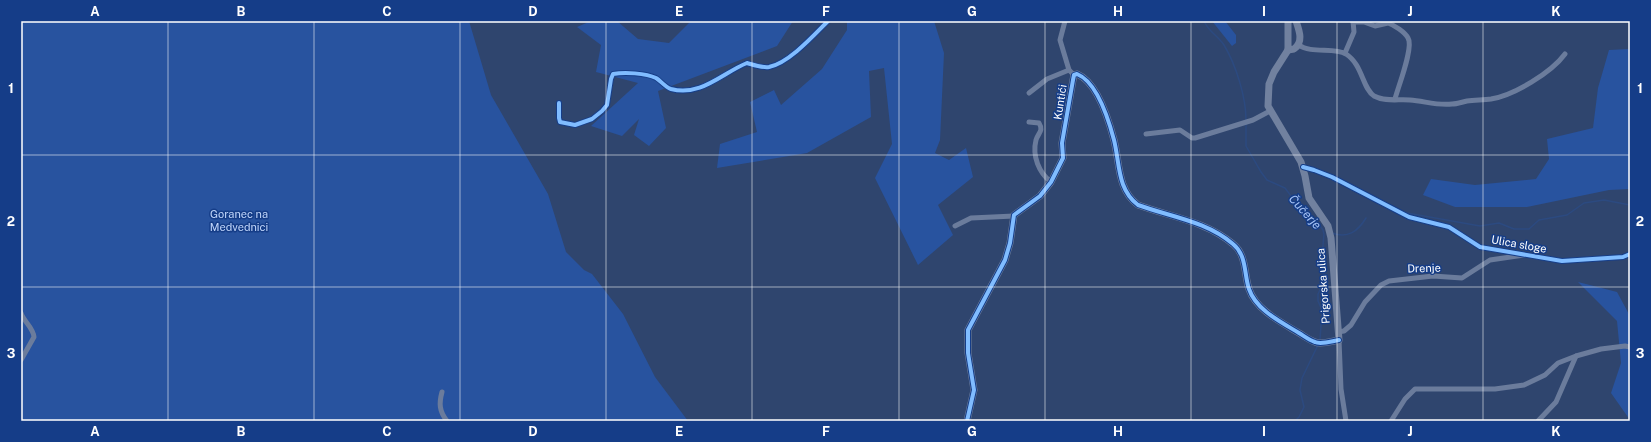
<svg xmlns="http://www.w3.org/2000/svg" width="1651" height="442" font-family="'Public Sans',sans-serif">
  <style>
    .green { fill: #28539f }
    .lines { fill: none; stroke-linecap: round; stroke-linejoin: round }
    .stream { stroke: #2c4a80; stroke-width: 1.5 }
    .street { stroke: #6b7c9c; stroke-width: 5 }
    .secondary { stroke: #71819f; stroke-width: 7 }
    .cycleway-casing { stroke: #153d88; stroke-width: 6 }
    .cycleway { stroke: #80bcff; stroke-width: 4 }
    .grid { fill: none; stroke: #fff; stroke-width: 1; stroke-opacity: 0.55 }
    .labels { text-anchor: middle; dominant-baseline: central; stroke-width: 3; stroke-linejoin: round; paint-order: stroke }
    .street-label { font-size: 11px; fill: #fff; stroke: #153d88 }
    .park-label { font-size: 11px; fill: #c1d6fb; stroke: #153d88 }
    .water-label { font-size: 12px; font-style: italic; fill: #a7c4f6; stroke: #153d88 }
    .neatline { fill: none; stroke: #fff; stroke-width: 1.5 }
    .grid-label { font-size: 13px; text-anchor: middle; font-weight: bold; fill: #fff }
  </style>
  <rect width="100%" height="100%" fill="#2f456e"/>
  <g class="green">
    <path d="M21,21H469L491,95L548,194L566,252L584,270L592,274L623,314L655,377L688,421H21Z"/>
    <path d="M591,21H617L638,39L669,43L691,21H793L777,46L658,91L666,128L649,146L634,135L639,119L622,136L591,126L638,83L596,72L601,45L577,27Z"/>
    <path d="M847,21H934L944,53L940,140L935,153L949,160L966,148L973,177L938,205L953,235L918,265L875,178L892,144L884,68L869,71L871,117L807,153L717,168L720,144L757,132L750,102L774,90L781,105L822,69L847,30Z"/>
    <path d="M1212,21H1225L1236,35V43L1232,46Z"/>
    <path d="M1630,49V189L1609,190L1527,207H1455L1423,195L1431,179L1475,185L1536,179L1549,159L1547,139L1593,128L1598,88L1609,50Z"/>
    <path d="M1578,282L1617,292L1630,316V420L1611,393L1621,363L1617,321Z"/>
  </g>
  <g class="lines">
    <g class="stream">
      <path d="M1204,21C1208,31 1218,36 1224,45C1236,65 1246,97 1246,120"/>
      <path d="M1246,124V146L1261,172L1267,180L1285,188L1300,208L1318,223L1323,230L1324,234L1322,257L1324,281L1318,294V301L1322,310L1320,340"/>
      <path d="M1407,213L1480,226L1499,223L1514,229H1529L1539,220L1567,215L1584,203L1604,200L1630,205"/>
      <path d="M1332,233C1348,239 1358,231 1366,218"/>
      <path d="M1295,421L1299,417L1304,407L1300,390L1302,378L1318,345"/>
    </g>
    <g class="street">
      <path d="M1065,21L1060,40L1069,70L1074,75"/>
      <path d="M1353,22H1364L1375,26L1388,23C1394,25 1405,32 1408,38C1414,47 1398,87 1395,99"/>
      <path d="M1299,45C1311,54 1334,47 1346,54C1363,65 1362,88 1374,96C1385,102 1398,99 1410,100C1424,101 1438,106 1452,104C1457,104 1462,102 1467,101C1475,100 1483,100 1491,99C1514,95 1551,73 1565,54"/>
      <path d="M1345,53L1354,32L1353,21"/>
      <path d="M1029,93L1047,79L1069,70"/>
      <path d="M559,103V118L560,122L575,125L592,119L602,111L607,105L611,79L613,74C624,72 646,73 656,78C661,81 665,87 671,89C701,97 722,73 747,63C754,65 762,68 769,67C789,63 814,35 828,21"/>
      <path d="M1029,122L1039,123C1044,131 1038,133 1036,140C1032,156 1039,173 1051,182"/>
      <path d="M1146,134L1180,130L1192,138H1195L1253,120L1270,111"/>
      <path d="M1303,167L1314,170L1332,177L1409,217L1449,227L1480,247L1562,261L1623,257L1630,254"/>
      <path d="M955,226L971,218L1014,216"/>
      <path d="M21,313C24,322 33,327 34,337L21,360"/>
      <path d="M1338,332L1344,331L1351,325L1365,302L1381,285L1389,281L1433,276L1462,278L1490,260L1524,255"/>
      <path d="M1339,340L1341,389L1346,421"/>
      <path d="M442,392C439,403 439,411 447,421"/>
      <path d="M1391,421L1405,399L1415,389H1495L1524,385L1545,375L1558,363L1576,356L1601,349L1625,346L1630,347"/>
      <path d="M1538,421L1556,402L1576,356"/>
    </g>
    <g class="secondary">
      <path d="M1288,50L1294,49C1304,42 1299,30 1296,21"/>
      <path d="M967,421L974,390L968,353V330L1005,260L1010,243L1014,215L1040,196L1051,182L1063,158L1062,143L1073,80L1074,75L1077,74C1097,82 1109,121 1114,140C1120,164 1117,189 1138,205C1171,217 1206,221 1233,244C1247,255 1244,275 1249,289C1256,310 1281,322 1299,333C1304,336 1309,340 1315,342C1321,345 1332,341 1339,340L1331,238L1328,226L1309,198L1305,176L1301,162L1268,106L1269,84L1274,72L1288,50V21"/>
    </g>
    <defs>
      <g id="cycleway">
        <path d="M559,103V118L560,122L575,125L592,119L602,111L607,105L611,79L613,74C624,72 646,73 656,78C661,81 665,87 671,89C701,97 722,73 747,63C754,65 762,68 769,67C789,63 814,35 828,21"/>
        <path d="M1303,167L1314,170L1332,177L1409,217L1449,227L1480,247L1562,261L1623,257L1630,254"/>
        <path d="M967,421L974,390L968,353V330L1005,260L1010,243L1014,215L1040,196L1051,182L1063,158L1062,143L1073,80L1074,75L1077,74C1097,82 1109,121 1114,140C1120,164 1117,189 1138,205C1171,217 1206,221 1233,244C1247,255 1244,275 1249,289C1256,310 1281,322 1299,333C1304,336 1309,340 1315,342C1321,345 1332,341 1339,340"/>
      </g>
    </defs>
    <use href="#cycleway" class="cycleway-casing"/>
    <use href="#cycleway" class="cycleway"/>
  </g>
  <path class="grid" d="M168,21V421M314,21V421M460,21V421M606,21V421M752,21V421M899,21V421M1045,21V421M1191,21V421M1337,21V421M1483,21V421M21,155H1630M21,287H1630"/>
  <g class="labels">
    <g class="street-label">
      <text transform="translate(1060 102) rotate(-81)">Kuntići</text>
      <text transform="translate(1519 244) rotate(10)">Ulica sloge</text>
      <text transform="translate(1424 268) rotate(-2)">Drenje</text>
      <text transform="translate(1323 286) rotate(-94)">Prigorska ulica</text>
    </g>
    <g class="park-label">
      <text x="239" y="214">Goranec na<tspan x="239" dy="13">Medvednici</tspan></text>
    </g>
    <g class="water-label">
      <text transform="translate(1305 212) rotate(48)">Čučerje</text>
    </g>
  </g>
  <rect width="1651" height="442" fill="none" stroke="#153d88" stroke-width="44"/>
  <rect x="22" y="22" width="1607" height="398" class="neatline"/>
  <g class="grid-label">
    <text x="95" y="16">A</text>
    <text x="241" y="16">B</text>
    <text x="387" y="16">C</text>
    <text x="533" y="16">D</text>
    <text x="679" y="16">E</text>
    <text x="826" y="16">F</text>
    <text x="972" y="16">G</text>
    <text x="1118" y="16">H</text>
    <text x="1264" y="16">I</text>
    <text x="1410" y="16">J</text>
    <text x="1556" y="16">K</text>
    <text x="11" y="93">1</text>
    <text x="1640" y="93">1</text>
    <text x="11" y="226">2</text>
    <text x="1640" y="226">2</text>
    <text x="11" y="358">3</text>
    <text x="1640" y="358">3</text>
    <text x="95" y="436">A</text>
    <text x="241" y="436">B</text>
    <text x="387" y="436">C</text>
    <text x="533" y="436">D</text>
    <text x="679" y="436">E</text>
    <text x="826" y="436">F</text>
    <text x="972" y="436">G</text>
    <text x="1118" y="436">H</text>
    <text x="1264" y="436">I</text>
    <text x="1410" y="436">J</text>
    <text x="1556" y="436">K</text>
  </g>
</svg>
